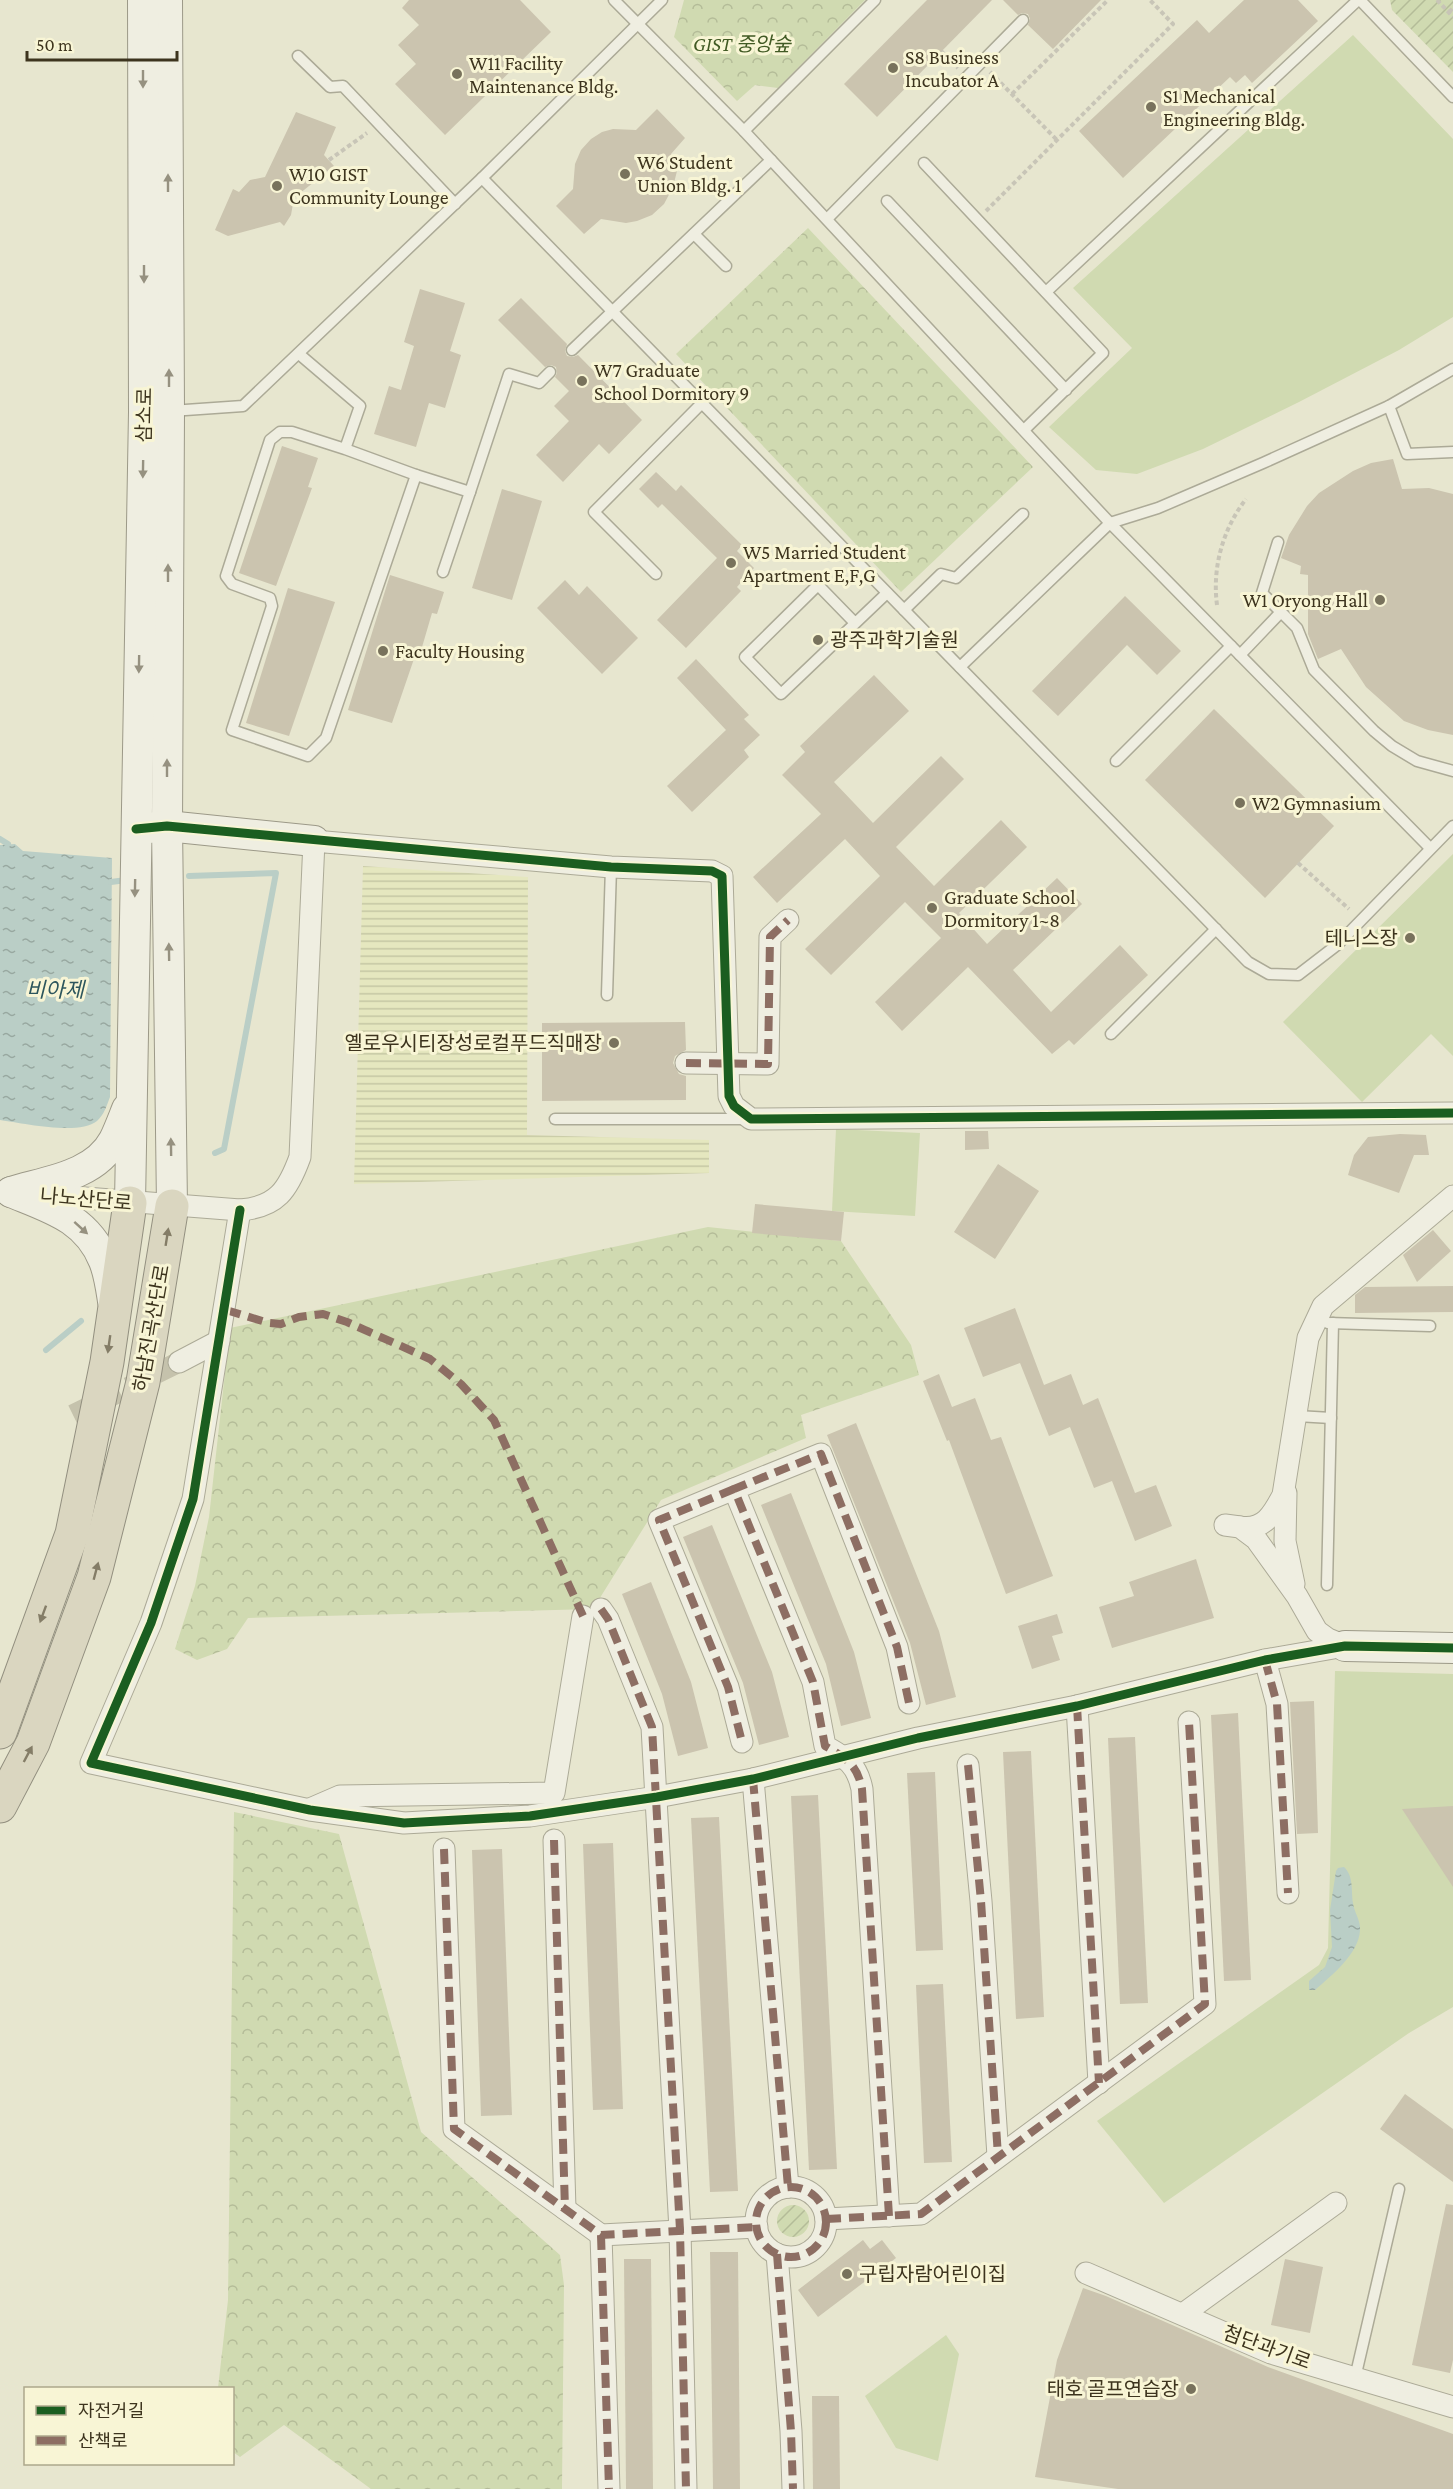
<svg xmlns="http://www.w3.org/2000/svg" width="1453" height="2489" font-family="'Crimson Pro','Noto Sans KR',serif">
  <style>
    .farmland { fill: url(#farmland-rules) }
    .grass { fill: #d0dab1 }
    .forest { fill: url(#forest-crowns) }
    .garden { fill: url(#garden-furrows) }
    .water { fill: url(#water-ripples) }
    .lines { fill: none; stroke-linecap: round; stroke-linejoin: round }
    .stream { stroke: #bacec6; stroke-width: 6 }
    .building { fill: #cbc4af }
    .street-tunnel { stroke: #c5c2ac; stroke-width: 21; stroke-dasharray: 21 10; stroke-linecap: butt }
    .lane-casing { stroke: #acaa97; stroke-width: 13 }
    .street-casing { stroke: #acaa97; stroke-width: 23 }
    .secondary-casing { stroke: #9c9988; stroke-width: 32 }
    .highway-casing { stroke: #928f7f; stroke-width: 35 }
    .path { stroke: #c8c5b7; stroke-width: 4; stroke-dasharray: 4.5 3; stroke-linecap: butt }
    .lane { stroke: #efeee1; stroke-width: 10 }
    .street { stroke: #efeee1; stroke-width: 21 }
    .secondary { stroke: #efeee1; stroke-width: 30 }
    .highway { stroke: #dad6c0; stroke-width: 33 }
    .quiet { stroke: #8d6e63; stroke-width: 8; stroke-dasharray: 15 8; stroke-linecap: butt }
    .cycleway-casing { stroke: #f8f5d5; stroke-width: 13 }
    .cycleway { stroke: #1b5e20; stroke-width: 9 }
    .oneway { fill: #969180 }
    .oneway2 { fill: #847d67 }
    .poi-dot { fill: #78725c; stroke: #f8f5d5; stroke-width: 2 }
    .labels { text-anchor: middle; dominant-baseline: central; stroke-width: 6; stroke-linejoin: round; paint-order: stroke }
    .park-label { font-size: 20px; font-style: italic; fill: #415a24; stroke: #f8f5d5 }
    .poi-label { font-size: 20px; fill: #3d341e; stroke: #f8f5d5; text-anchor: start }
    .street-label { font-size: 20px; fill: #3d341e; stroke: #f8f5d5 }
    .water-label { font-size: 21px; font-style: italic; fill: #2d565d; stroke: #f8f5d5 }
  </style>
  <defs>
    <pattern id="farmland-rules" width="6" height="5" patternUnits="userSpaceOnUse" patternTransform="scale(1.5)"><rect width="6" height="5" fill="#e5e7bf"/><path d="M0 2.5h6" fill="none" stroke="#c5c7a4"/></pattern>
    <pattern id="forest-crowns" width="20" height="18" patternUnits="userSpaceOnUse" patternTransform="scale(1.5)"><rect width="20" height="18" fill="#d0dab1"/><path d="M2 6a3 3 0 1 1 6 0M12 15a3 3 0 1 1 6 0" fill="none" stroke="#b4bc98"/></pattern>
    <pattern id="garden-furrows" width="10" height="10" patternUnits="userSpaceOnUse" patternTransform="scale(1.5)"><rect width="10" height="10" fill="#d0dab1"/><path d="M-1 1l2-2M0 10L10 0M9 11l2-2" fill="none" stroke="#b4bc98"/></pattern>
    <pattern id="water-ripples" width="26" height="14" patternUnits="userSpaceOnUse" patternTransform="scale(1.5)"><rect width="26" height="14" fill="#bacec6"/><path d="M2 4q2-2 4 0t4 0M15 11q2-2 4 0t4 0" fill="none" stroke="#98a8a0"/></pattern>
  </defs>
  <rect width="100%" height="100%" fill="#e7e6cf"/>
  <path class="farmland" d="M363,866L528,877L527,1135L709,1140V1173L354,1184Z"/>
  <g class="grass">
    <path d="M1353,35L1453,139V317L1399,350L1299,402L1203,449L1137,474L1096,470L1049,427L1132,348L1073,288Z"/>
    <path d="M1453,854V1056L1431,1034L1362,1102L1283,1022Z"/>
    <path d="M836,1129L920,1133L915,1216L832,1211Z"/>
    <path d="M1335,1671L1453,1674V2007L1409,2033L1164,2203L1097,2121L1319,1965L1328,1948Z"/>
    <path d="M946,2335L959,2354L938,2461L896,2448L865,2396Z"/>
  </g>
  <g class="forest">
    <path d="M684,0H865L778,88L755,85L737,101L674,37Z"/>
    <path d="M808,228L1033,467L901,592L676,354Z"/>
    <path d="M708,1227L841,1241L911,1345L919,1375L801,1415L806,1438L661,1500L593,1609L248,1618L227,1649L197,1660L175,1649L195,1586L209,1517L230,1328Z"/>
    <path d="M234,1812L339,1834L421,2132L560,2255L564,2285L562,2489H371L284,2425L240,2457L233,2452L232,2388H218L228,2300Z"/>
  </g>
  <g class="garden">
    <path d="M1390,0H1453V72L1392,10Z"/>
    <circle cx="793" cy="2221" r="16"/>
  </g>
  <g class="water">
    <path d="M15,844L23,851L112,858L110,1097C107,1105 104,1115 97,1121C79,1136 22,1123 0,1120V845Z"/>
    <path d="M1344,1867C1354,1876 1351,1891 1353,1903C1354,1912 1361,1921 1360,1930C1359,1954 1331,1976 1315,1990H1309V1981L1325,1967L1332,1947L1330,1910L1336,1871L1338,1868Z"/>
  </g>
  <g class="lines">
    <g class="stream">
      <path d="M0,839L8,844"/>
      <path d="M189,876L276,873L224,1149L215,1153"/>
      <path d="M111,882L126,880"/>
      <path d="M46,1350L81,1321"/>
    </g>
  </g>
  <g class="building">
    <path d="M409,0H520L551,32L445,135L395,84L416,64L398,45L419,25L402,8Z"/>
    <path d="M927,0H992L877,117L844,84Z"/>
    <path d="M1003,0H1101L1053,49L1028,25L1030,19L1028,14L1022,13L1018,15Z"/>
    <path d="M1244,0H1298L1318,21L1252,83L1245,75L1236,83L1230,77L1123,178L1079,131L1197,20L1209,33Z"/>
    <path d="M657,109L685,138L671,154L677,171L673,187L664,204L652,215L637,221L626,223L601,219L584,234L556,206L573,189L575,164L581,150L591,139L602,132L613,129L636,130Z"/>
    <path d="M296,112L336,127L324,155L334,166L294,198L291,215L284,226L280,222L228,236L215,230L233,189L239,192L250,180L265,177Z"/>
    <path d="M420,289L465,303L450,351L461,355L445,408L429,403L416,447L374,434L389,386L401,390L414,346L404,342Z"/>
    <path d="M521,298L567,344L565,351L567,356L573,357L578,355L642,420L609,454L599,444L563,482L536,455L569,421L554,406L569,391L555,377L557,373L556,367L551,365L545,367L498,320Z"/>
    <path d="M282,446L318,458L308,487L312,488L276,586L239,573Z"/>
    <path d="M1393,459L1402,489L1429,488L1453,494V735L1428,730L1404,721L1366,687L1341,649L1318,659L1308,634V575L1300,574L1301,566L1281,558L1289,535L1307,506L1319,493L1353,471L1371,463Z"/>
    <path d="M656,472L676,491L681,485L742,545L737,551L754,568L737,587L741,591L686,648L657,620L717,558L662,504L658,508L639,489Z"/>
    <path d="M502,489L542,501L512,600L472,588Z"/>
    <path d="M390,575L444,592L437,614L432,613L420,654L416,653L392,723L348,710Z"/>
    <path d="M565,580L579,595L587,586L638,638L602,674L537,608Z"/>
    <path d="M288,588L335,602L289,736L246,723Z"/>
    <path d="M1125,596L1181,651L1157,675L1127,645L1058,716L1032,691Z"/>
    <path d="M696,659L749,715L744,719L760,735L744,750L749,757L692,812L667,786L726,730L677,678Z"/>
    <path d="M874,675L909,711L834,782L873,823L941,756L964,779L896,847L934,886L1001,820L1027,847L959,913L987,944L1057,878L1082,904L1013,970L1051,1012L1120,945L1148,975L1074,1045L1069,1040L1052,1054L968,967L902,1031L875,1002L941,938L905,902L831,975L805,949L880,876L845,839L777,903L753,877L821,814L782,775L805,752L800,746Z"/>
    <path d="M1214,709L1334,826L1265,898L1145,780Z"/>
    <path d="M685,1022L686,1050L675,1056L673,1063L679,1074L686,1076V1100L542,1101V1023Z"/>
    <path d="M965,1131H988L989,1149L965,1150Z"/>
    <path d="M1400,1134L1426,1135L1429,1155H1414L1399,1193L1348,1175L1354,1155L1368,1137Z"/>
    <path d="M998,1164L1039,1191L995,1259L954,1232Z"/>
    <path d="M755,1204L844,1212L841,1241L752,1233Z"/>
    <path d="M1433,1230L1451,1251L1417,1282L1403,1255Z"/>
    <path d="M1453,1286V1312L1355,1313V1295L1365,1287Z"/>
    <path d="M1015,1308L1044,1385L1071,1374L1083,1405L1098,1398L1135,1493L1156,1485L1172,1526L1135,1541L1112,1481L1094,1488L1070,1427L1049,1436L1020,1363L983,1377L964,1328Z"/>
    <path d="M939,1374L952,1407L975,1398L991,1440L1001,1437L1053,1576L1006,1594L949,1440L947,1441L923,1381Z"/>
    <path d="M856,1423L939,1631L956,1697L926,1705L910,1643L827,1435Z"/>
    <path d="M791,1493L854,1652L871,1718L841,1726L826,1664L761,1505Z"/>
    <path d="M712,1525L772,1672L789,1737L759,1745L743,1683L683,1537Z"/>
    <path d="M1196,1559L1214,1618L1112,1648L1099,1607L1134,1596L1129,1582Z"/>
    <path d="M651,1582L691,1682L708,1748L678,1756L662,1694L622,1594Z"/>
    <path d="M1057,1614L1063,1633L1052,1636L1060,1660L1032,1669L1018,1626Z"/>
    <path d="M1314,1701L1318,1833L1297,1834L1290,1702Z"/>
    <path d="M1238,1713L1251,1980L1224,1981L1211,1715Z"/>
    <path d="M1135,1737L1148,2003L1120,2004L1108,1738Z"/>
    <path d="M1031,1751L1044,2017L1016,2019L1003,1752Z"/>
    <path d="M935,1772L943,1950L916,1951L907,1773Z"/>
    <path d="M818,1795L837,2169L809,2170L791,1796Z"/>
    <path d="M1453,1806V1887L1402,1809Z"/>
    <path d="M719,1817L738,2191L710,2192L691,1818Z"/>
    <path d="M613,1843L623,2109L593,2110L583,1844Z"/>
    <path d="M502,1849L512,2115L481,2116L472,1850Z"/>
    <path d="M943,1984L952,2162L924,2163L916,1985Z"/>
    <path d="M1405,2094L1453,2129V2182L1380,2129Z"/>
    <path d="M1446,2204L1453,2205V2360L1450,2373L1412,2365Z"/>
    <path d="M863,2240L870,2249L882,2240L896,2258L818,2317L798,2290Z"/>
    <path d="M710,2252H738L740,2489H713Z"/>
    <path d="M624,2259H651L653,2489H626Z"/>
    <path d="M1285,2259L1323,2267L1310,2333L1271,2325Z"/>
    <path d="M1083,2288L1106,2296L1268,2367L1453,2434V2489H1118L1035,2477L1057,2360Z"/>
    <path d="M812,2396H839L840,2489H813Z"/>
  </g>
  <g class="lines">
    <path class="street-tunnel" d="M73,1415L179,1362"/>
    <defs>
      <g id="lane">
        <path d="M614,0L744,131L1110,523L1430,848"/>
        <path d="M1360,0L1453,97"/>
        <path d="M298,56L330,87L343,86L455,204"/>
        <path d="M744,131L875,0"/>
        <path d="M924,163L1103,353L1024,430"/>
        <path d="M482,178L1248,962L1269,974L1298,975L1337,945L1453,826"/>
        <path d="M887,201L1066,390"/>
        <path d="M827,219L1023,20"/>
        <path d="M694,234L726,266"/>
        <path d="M1046,292L1358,0"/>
        <path d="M572,350L771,160"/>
        <path d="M299,354L360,406L345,449L292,432H280L270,440L226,576L232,584L270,598L272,606L232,730L308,756L326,738L416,475L345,449"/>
        <path d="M1389,406L1407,454L1453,452"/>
        <path d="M171,411L243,406L482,178L662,0"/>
        <path d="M416,475L470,492L443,572"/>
        <path d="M470,492L509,374L539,383L550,372"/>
        <path d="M1278,542L1262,593L1281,612"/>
        <path d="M656,574L594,512L703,402"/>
        <path d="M904,610L941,574L956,578L1023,514"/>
        <path d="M855,623L818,585L745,657L781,694L887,593"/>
        <path d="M1240,655L1281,612L1297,628L1314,670L1374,731L1392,746L1417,761L1453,771"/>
        <path d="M960,667L1110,523L1158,508L1263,463L1389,406L1453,369"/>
        <path d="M1116,761L1231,646"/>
        <path d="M607,995L611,867"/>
        <path d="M1111,1034L1216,929"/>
        <path d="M555,1119H748"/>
        <path d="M1328,1323L1430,1326"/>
        <path d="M1297,1416L1331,1418"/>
        <path d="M1327,1585L1333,1323"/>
        <path d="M1355,2378L1399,2189"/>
      </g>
      <g id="street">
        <path d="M686,1063L768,1064L770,937L788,920"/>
        <path d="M34,1194L240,1210C277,1207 288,1190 300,1157L314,841L611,867L712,871L722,876L729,1096L734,1106L751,1119L1453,1113"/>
        <path d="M240,1210L193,1499L151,1623L91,1763L310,1810L404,1823L530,1816L657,1797L753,1779L918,1738L1077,1706L1265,1660L1345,1646"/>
        <path d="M179,1362L219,1341"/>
        <path d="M734,1489L659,1520L728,1687L742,1742"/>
        <path d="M1286,1493L1285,1541L1294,1584"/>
        <path d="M1225,1525L1240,1527L1256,1539L1297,1596L1317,1631L1328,1639L1345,1646"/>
        <path d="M1240,1527C1264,1531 1273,1514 1283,1495L1308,1338L1323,1306L1453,1196"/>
        <path d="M601,1609L608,1619L652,1727L680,2230L686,2489"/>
        <path d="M1265,1660L1277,1704L1288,1893"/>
        <path d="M1077,1706L1099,2083"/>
        <path d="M968,1765L981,1901L998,2156"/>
        <path d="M753,1779L788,2187"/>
        <path d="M310,1809L340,1796L554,1793L583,1616"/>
        <path d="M554,1840L565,2209"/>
        <path d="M444,1849L454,2129L601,2235L757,2227"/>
        <circle cx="791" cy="2222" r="35"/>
        <path d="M889,2216L862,1789C857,1764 846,1758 825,1746L813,1682L734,1489L821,1454L897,1647L909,1703"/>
        <path d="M826,2219L921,2214L1205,2004L1189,1722"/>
        <path d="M601,2235L609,2489"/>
        <path d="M777,2254L791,2431L793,2489"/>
        <path d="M1086,2273L1271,2353L1453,2407"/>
        <path d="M1183,2314L1336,2203"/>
      </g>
      <g id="secondary">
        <path d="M167,0L169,412L167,826L172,1206"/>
        <path d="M148,828L167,826L314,841"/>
        <path d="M11,1192C50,1208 87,1218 104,1261C109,1273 111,1288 113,1301"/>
        <path d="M11,1192C47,1181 95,1176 114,1140C119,1130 123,1119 127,1109"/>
        <path d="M130,1203L144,412L143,0"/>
        <path d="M1345,1646L1453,1648"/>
      </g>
      <g id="highway">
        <path d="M0,1732L72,1534L107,1362L130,1203"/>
        <path d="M0,1806L33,1743L94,1577L143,1382L172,1206"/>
      </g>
    </defs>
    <use href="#lane" class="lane-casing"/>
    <use href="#street" class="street-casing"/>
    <use href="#secondary" class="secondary-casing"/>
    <use href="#highway" class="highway-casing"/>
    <g class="path">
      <path d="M1437,0L1453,17"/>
      <path d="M1449,12L1453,8"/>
      <path d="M941,51L958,68"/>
      <path d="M990,72L1057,140"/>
      <path d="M1012,94L1108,0"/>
      <path d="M329,160L367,133"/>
      <path d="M986,211L1173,24L1150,0"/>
      <path d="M1217,605C1212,567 1223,529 1246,499"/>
      <path d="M1298,863L1349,909"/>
    </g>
    <use href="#lane" class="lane"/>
    <use href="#street" class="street"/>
    <use href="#secondary" class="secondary"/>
    <use href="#highway" class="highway"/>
    <g class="quiet">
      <path d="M686,1063L768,1064L770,937L788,920"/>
      <path d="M226,1310L269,1323L281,1324L299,1317L323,1314L347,1322L430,1359L461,1384L494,1420L583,1616"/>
      <path d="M734,1489L659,1520L728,1687L742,1742"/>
      <path d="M601,1609L608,1619L652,1727L680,2230L686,2489"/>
      <path d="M1265,1660L1277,1704L1288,1893"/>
      <path d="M1077,1706L1099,2083"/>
      <path d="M968,1765L981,1901L998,2156"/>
      <path d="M753,1779L788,2187"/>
      <path d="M554,1840L565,2209"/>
      <path d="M444,1849L454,2129L601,2235L757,2227"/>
      <circle cx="791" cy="2222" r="35"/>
      <path d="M889,2216L862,1789C857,1764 846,1758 825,1746L813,1682L734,1489L821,1454L897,1647L909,1703"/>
      <path d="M826,2219L921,2214L1205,2004L1189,1722"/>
      <path d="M601,2235L609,2489"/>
      <path d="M777,2254L791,2431L793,2489"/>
    </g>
    <defs>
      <g id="cycleway">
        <path d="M136,829L167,826L611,867L712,871L722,876L729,1096L734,1106L751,1119L1453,1113"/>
        <path d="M240,1210L193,1499L151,1623L91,1763L310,1810L404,1823L530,1816L657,1797L753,1779L918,1738L1077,1706L1265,1660L1345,1646L1453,1648"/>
      </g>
    </defs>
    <use href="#cycleway" class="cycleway-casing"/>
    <use href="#cycleway" class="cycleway"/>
  </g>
  <defs><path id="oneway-solid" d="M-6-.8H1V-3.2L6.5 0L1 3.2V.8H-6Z" transform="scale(1.5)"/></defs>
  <g class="oneway">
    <use href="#oneway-solid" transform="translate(143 79) rotate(90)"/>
    <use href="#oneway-solid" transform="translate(168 183) rotate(-90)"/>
    <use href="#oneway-solid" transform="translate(144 274) rotate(90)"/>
    <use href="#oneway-solid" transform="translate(169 378) rotate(-90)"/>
    <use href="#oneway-solid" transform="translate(143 469) rotate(91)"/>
    <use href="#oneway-solid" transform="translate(168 573) rotate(-90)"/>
    <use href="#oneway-solid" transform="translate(139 664) rotate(91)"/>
    <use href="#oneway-solid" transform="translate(167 768) rotate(-90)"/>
    <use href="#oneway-solid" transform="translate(135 888) rotate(91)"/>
    <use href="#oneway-solid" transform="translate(169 952) rotate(-91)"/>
    <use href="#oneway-solid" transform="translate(171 1147) rotate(-91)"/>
    <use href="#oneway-solid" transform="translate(81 1228) rotate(42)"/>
  </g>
  <g class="oneway2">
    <use href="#oneway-solid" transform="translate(167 1237) rotate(-81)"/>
    <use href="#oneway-solid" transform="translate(109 1344) rotate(98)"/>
    <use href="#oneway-solid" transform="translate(96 1571) rotate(-75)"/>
    <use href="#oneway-solid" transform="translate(43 1614) rotate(110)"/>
    <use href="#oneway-solid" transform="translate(28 1754) rotate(-62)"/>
  </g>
  <g class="poi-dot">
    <circle cx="893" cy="68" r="6"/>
    <circle cx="457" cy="74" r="6"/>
    <circle cx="1151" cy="107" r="6"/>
    <circle cx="625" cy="174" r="6"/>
    <circle cx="277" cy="186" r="6"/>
    <circle cx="582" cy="381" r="6"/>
    <circle cx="731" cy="563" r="6"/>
    <circle cx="1380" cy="600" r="6"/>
    <circle cx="818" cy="640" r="6"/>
    <circle cx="383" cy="651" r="6"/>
    <circle cx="1240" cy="803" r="6"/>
    <circle cx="932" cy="908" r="6"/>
    <circle cx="1410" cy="938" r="6"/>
    <circle cx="614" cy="1043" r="6"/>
    <circle cx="847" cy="2274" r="6"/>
    <circle cx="1191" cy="2389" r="6"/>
  </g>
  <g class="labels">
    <g class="park-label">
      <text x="742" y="44">GIST 중앙숲</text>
    </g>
    <g class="poi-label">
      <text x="905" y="57">S8 Business<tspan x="905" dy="23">Incubator A</tspan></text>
      <text x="469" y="63">W11 Facility<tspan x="469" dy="23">Maintenance Bldg.</tspan></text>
      <text x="1163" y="96">S1 Mechanical<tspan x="1163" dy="23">Engineering Bldg.</tspan></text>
      <text x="637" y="162">W6 Student<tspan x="637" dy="23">Union Bldg. 1</tspan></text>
      <text x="289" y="174">W10 GIST<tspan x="289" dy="23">Community Lounge</tspan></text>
      <text x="594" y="370">W7 Graduate<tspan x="594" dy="23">School Dormitory 9</tspan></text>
      <text x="743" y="552">W5 Married Student<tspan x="743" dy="23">Apartment E,F,G</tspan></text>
      <text x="1368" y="600" text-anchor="end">W1 Oryong Hall</text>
      <text x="830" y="640">광주과학기술원</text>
      <text x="395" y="651">Faculty Housing</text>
      <text x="1252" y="803">W2 Gymnasium</text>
      <text x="944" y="897">Graduate School<tspan x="944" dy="23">Dormitory 1~8</tspan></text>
      <text x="1398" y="938" text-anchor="end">테니스장</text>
      <text x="602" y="1043" text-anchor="end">옐로우시티장성로컬푸드직매장</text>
      <text x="859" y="2274">구립자람어린이집</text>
      <text x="1179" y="2389" text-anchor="end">태호 골프연습장</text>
    </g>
    <g class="street-label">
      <text transform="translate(144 415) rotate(-89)">삼소로</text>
      <text transform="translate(86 1199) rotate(5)">나노산단로</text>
      <text transform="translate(151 1328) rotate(-80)">하남진곡산단로</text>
      <text transform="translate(1267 2347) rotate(20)">첨단과기로</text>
    </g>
    <g class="water-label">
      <text x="55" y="990">비아제</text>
    </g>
  </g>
  <rect x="24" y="2387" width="210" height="78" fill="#f8f5d5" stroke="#ada88c" stroke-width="1.5"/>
  <rect x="36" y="2406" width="30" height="9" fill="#1b5e20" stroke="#ada88c" stroke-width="1.5"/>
  <text x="78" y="2417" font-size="18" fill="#3d341e">자전거길</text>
  <rect x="36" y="2436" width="30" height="9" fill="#8d6e63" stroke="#ada88c" stroke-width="1.5"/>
  <text x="78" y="2447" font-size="18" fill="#3d341e">산책로</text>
  <path d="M27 51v9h150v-9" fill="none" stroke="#3d341e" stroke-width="3"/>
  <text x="36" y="51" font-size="18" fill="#3d341e" stroke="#f8f5d5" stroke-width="4.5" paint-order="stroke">50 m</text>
</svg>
